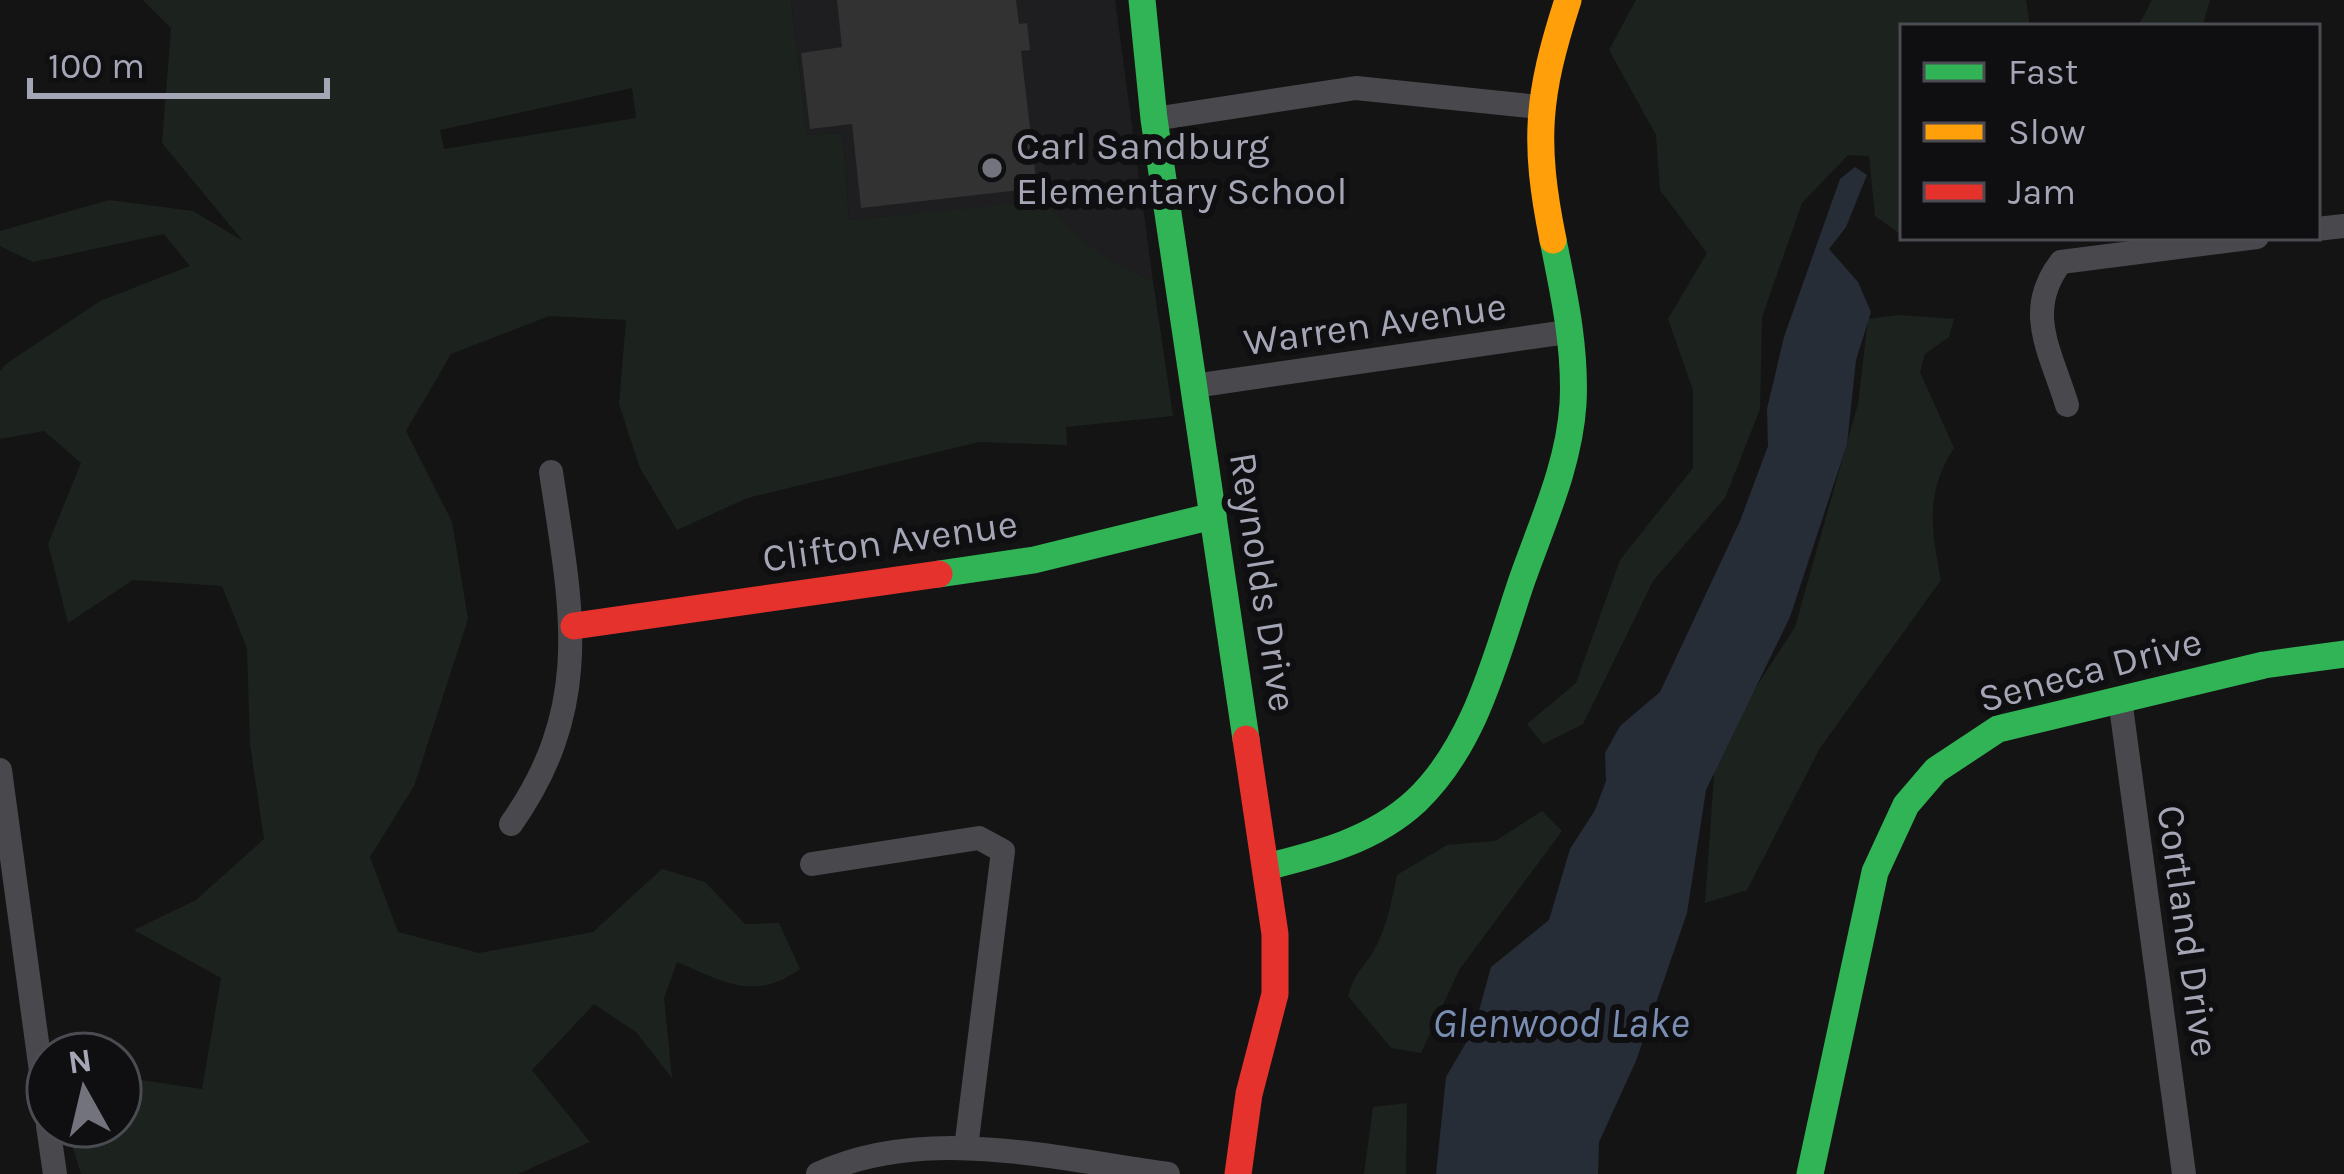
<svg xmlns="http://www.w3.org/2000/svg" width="2344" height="1174" font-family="Karla,sans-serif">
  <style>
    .built { fill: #1e1e20 }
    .green { fill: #1c231e; fill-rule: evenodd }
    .water { fill: #272d36 }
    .building { fill: #323233 }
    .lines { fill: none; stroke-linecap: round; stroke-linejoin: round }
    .street { stroke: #48484d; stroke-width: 24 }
    .fast { stroke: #30b455; stroke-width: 27 }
    .slow { stroke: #ff9f0a; stroke-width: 27 }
    .jam { stroke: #e5322d; stroke-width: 27 }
    .poi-dot { fill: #72737d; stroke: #0f0e10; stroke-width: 4.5 }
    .labels { text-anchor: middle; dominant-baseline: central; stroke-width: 12; stroke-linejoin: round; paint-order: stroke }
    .poi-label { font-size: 39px; fill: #a4a6b6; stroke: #0f0e10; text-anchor: start }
    .street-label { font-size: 39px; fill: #a4a6b6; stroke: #0f0e10 }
    .water-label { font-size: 42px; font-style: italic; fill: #7a8db2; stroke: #0f0e10 }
  </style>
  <rect width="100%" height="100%" fill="#141414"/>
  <path class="built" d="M791,0H1115L1153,281L1114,266L1073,236L1045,202L849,220L843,133L807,135Z"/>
  <g class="green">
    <path d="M143,0H791L807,135L843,133L849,220L1045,201C1076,241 1107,263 1153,281L1173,416L1066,427L1067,445L979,442L747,498L677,530L640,468L619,404L626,320L549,316L451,354L406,431L452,522L468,619L414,786L370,857L398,932L479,953L593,932L662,869L705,882L745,924L779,923L800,969C753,1003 722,980 677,962L664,998L672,1078L636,1032L594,1004L532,1070L590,1142L518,1174H81L72,1145L83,1126H120V1077L202,1089L221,978L134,930L196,900L264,839L250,744L247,648L222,586L133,580L68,623L48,544L81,463L44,431L0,439V371L6,364L100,301L190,266L164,234L33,262L0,246V231L109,200L193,211L243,241L162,143L171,28ZM632,88L636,118L444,149L440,130Z"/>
    <path d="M1636,0H2026L2030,27H1903V236L1875,216L1869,156L1848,155L1802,203L1762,317L1760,409L1725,498L1653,581L1583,724L1543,744L1527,724L1576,683L1620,560L1693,468V390L1668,319L1707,253L1660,190L1656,135L1609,50Z"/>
    <path d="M2152,0H2210L2202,27H2131L2140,23Z"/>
    <path d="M1898,315L1954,319L1949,337L1925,354L1920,372L1954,448C1925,492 1931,529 1941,580L1820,748L1747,890L1705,903L1716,749L1795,627L1858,404L1868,319Z"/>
    <path d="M1542,811L1562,831L1459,970L1421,1053L1391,1048L1348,996C1353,979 1357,974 1367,961C1385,937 1391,904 1397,875L1447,845L1495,841Z"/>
    <path d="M1407,1103L1406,1174H1364L1373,1107Z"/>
  </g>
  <path class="water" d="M1855,167L1867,175L1846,227L1829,249L1858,282L1871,312L1856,360L1847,444L1790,617L1706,790L1687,913L1636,1061L1599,1142L1598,1174H1436L1446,1077L1474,1029L1491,967L1549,920L1570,849L1595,810L1606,781L1605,753L1620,726L1660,692L1740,521L1768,446L1767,409L1784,337L1840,179Z"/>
  <path class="building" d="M837,0H1016L1019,24L1027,23L1030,50L1021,51L1037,188L861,208L852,124L810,129L801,53L842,47Z"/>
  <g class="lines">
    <g class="street">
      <path d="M1154,119L1356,88L1539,107"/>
      <path d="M2317,229L2344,226"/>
      <path d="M1194,386L1567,332"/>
      <path d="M2067,405C2051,352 2023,311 2061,262L2257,237"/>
      <path d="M2120,699L2184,1174"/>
      <path d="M0,770L48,1123"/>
      <path d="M511,824C595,705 571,606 551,472"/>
      <path d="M812,864L979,838L1003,851L966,1148"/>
      <path d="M48,1126L55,1174"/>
      <path d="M818,1174C926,1124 1056,1159 1168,1174"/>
    </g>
    <g class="fast">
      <path d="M1142,0L1154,119L1246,739"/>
      <path d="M939,574L1034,560L1213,516"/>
      <path d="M1266,867C1319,854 1374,840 1416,801C1476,744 1496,656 1522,580C1542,523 1569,466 1573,404C1576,349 1564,294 1553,240"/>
      <path d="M1810,1174L1875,872L1906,805L1936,770L1998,729L2264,665L2344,654"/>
    </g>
    <path class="slow" d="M1553,240C1533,141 1537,96 1568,0"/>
    <g class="jam">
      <path d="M574,626L939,574"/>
      <path d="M1238,1174L1249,1094L1275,994V934L1246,739"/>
    </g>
  </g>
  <circle class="poi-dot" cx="992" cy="168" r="12"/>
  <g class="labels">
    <g class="poi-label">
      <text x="1016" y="146">Carl Sandburg<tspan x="1016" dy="45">Elementary School</tspan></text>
    </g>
    <g class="street-label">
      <text transform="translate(1375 324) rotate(-8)">Warren Avenue</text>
      <text transform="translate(890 541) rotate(-8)">Clifton Avenue</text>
      <text transform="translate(1263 582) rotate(81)">Reynolds Drive</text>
      <text transform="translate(2090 670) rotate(-15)">Seneca Drive</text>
      <text transform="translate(2188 931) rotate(82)">Cortland Drive</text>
    </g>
    <g class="water-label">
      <text x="1561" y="1023">Glenwood Lake</text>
    </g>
  </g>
  <rect x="1900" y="24" width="420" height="216" fill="#0f0e10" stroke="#4b4b52" stroke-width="3"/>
  <rect x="1924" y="63" width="60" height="18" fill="#30b455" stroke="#4b4b52" stroke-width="3"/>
  <text x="2008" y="84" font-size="36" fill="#a4a6b6">Fast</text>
  <rect x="1924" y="123" width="60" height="18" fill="#ff9f0a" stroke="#4b4b52" stroke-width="3"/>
  <text x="2008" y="144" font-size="36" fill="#a4a6b6">Slow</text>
  <rect x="1924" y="183" width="60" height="18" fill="#e5322d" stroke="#4b4b52" stroke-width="3"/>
  <text x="2008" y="204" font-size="36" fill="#a4a6b6">Jam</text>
  <g transform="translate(84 1090) rotate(352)"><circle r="57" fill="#0f0e10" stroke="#4b4b52" stroke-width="3"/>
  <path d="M0-9L21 45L0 30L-21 45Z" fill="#72737d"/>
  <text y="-18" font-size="33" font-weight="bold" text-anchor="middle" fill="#a4a6b6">N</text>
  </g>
  <path d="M30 78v18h297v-18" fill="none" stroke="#a4a6b6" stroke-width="6"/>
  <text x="48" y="78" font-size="36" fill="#a4a6b6" stroke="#0f0e10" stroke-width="9" paint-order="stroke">100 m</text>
</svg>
